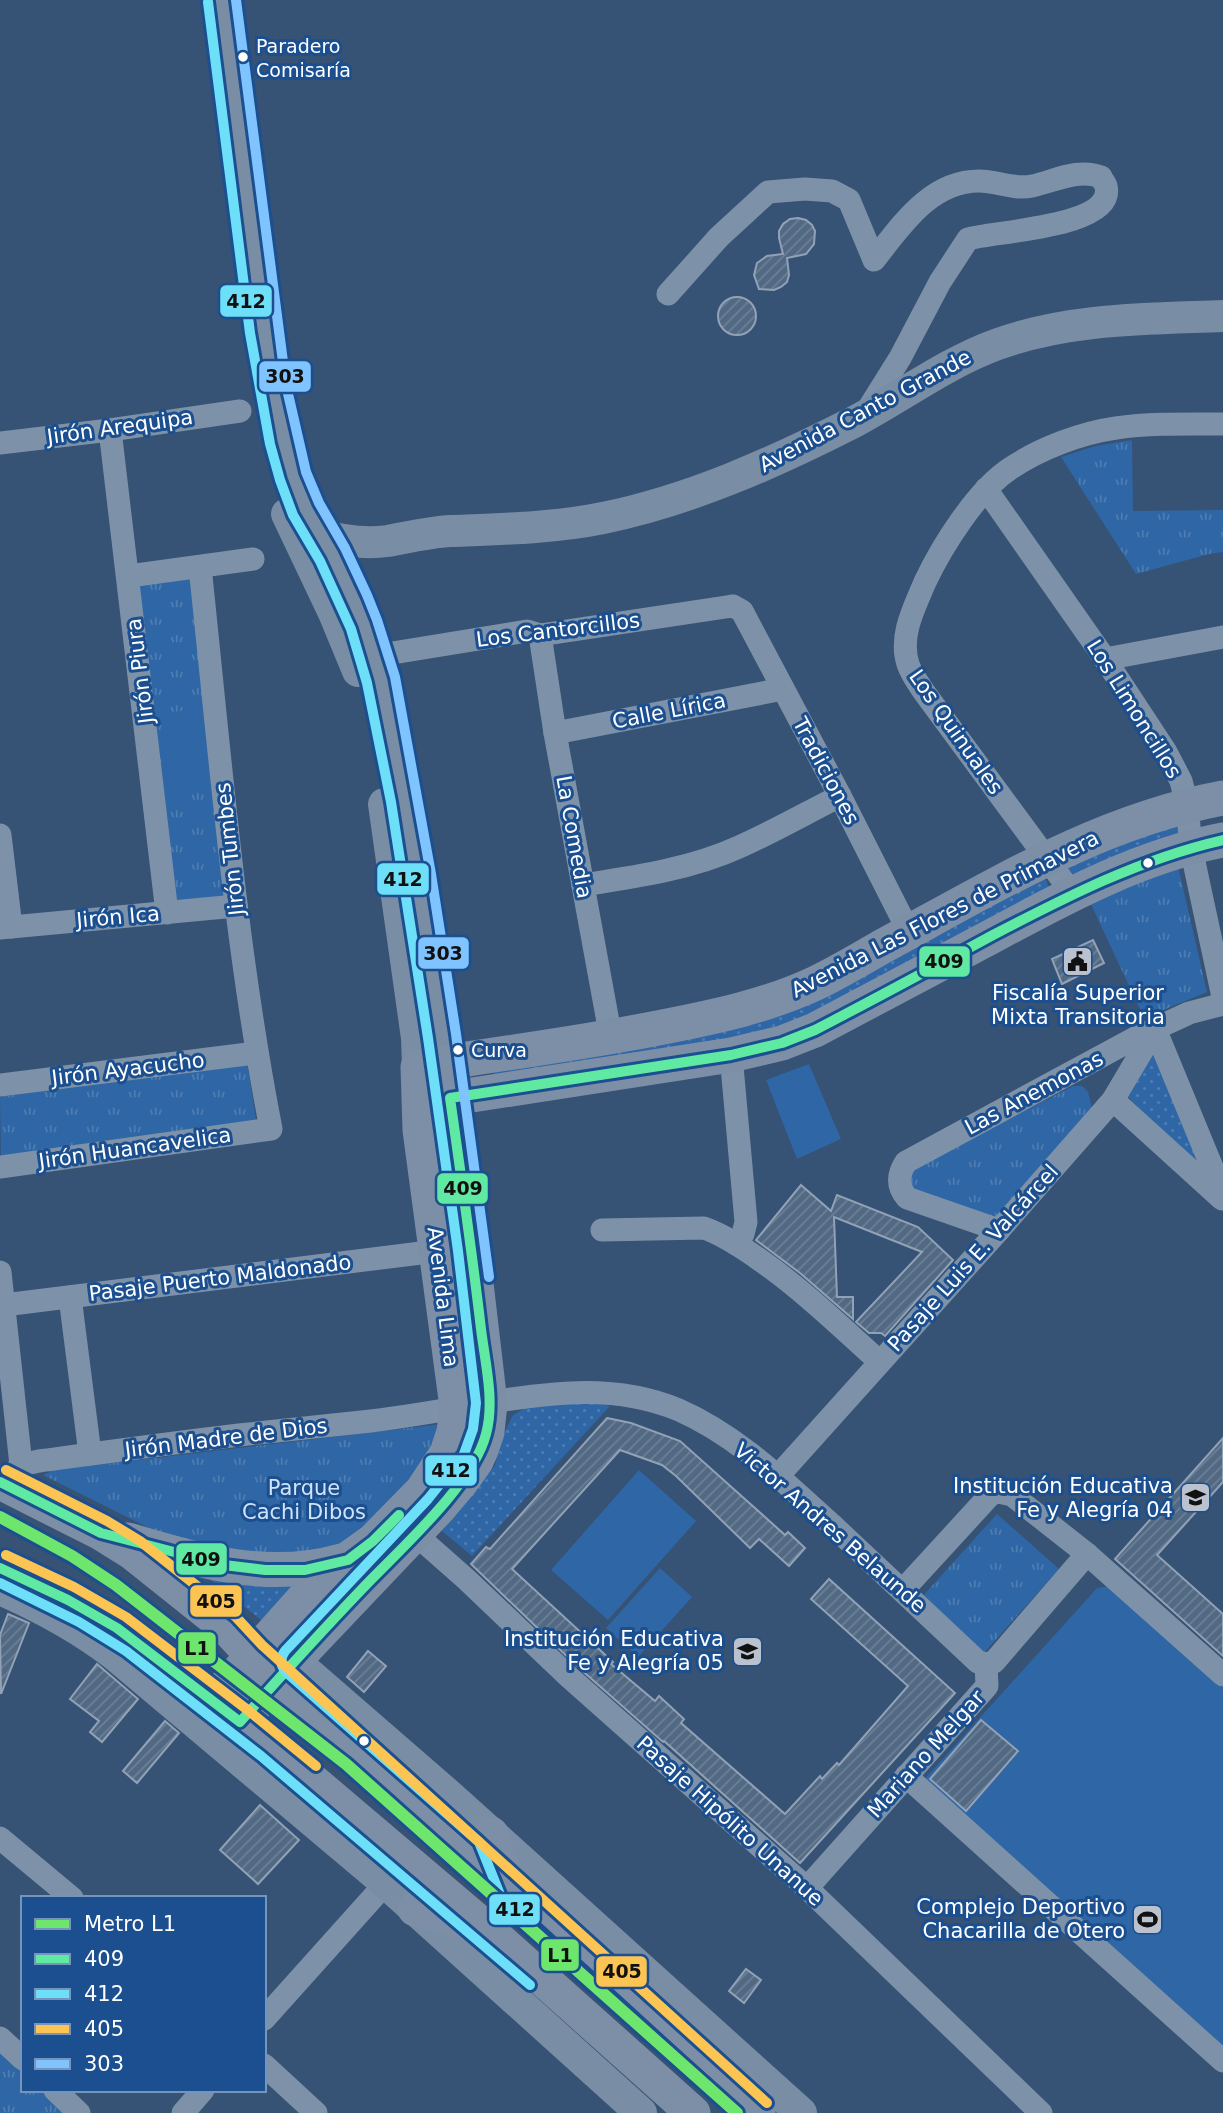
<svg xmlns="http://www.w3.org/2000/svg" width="1223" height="2113" font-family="'DejaVu Sans',sans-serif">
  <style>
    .grass { fill: url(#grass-dots) }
    .park { fill: url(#park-tufts) }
    .pitch { fill: #2f66a5 }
    .building { fill: url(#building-hatch); stroke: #92a2b6; stroke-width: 2 }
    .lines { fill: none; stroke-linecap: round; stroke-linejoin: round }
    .street { stroke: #7d92a8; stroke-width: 23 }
    .secondary { stroke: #798da4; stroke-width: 32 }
    .primary { stroke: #7d8ea7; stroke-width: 35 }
    .bus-1-casing { stroke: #1b4f8f; stroke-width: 16 }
    .bus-2-casing { stroke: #1b4f8f; stroke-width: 16 }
    .bus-3-casing { stroke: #1b4f8f; stroke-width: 16 }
    .bus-4-casing { stroke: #1b4f8f; stroke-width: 16 }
    .bus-1 { stroke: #60e9a3; stroke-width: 10 }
    .bus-2 { stroke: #6ddff8; stroke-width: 10 }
    .bus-3 { stroke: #fcc553; stroke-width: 10 }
    .bus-4 { stroke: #80c4ff; stroke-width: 10 }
    .metro-1-casing { stroke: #1b4f8f; stroke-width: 18 }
    .metro-1 { stroke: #6ee66e; stroke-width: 12 }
    .bus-dot { fill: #fff; stroke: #1b4f8f; stroke-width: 2.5 }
    .labels { text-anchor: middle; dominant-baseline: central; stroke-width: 6; stroke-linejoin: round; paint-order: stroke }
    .bus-label { font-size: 19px; fill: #fff; stroke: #1b4f8f; text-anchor: start }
    .street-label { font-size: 21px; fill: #fff; stroke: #1b4f8f }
    .poi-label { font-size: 21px; fill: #fff; stroke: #1b4f8f; text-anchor: end }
    .park-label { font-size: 21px; fill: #cfe3fa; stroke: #1b4f8f }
    .line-badge { stroke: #1b4f8f; stroke-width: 2.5 }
    .pale-badge-label { font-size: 19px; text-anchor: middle; font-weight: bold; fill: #111 }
  </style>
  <defs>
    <pattern id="grass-dots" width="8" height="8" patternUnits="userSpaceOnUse" patternTransform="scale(1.75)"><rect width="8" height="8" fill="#2f66a5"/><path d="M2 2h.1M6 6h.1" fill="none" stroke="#4e7db2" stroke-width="1.8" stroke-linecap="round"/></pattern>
    <pattern id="park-tufts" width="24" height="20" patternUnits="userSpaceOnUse" patternTransform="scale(1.75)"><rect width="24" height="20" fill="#2f66a5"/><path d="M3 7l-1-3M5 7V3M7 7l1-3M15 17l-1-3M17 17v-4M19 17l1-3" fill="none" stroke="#4e7db2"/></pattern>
    <pattern id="building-hatch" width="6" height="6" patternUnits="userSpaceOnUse" patternTransform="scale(1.75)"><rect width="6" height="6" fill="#526984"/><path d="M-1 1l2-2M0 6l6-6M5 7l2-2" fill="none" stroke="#6c8096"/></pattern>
  </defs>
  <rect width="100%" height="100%" fill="#365274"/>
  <g class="grass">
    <path d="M1176,818L1182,838L1075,877L1067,867Z"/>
    <path d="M1039,877L1046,880L1049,887L862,993L762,1036L495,1076L492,1067L682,1038Z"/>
    <path d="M1153,1053L1210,1180L1128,1097Z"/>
    <path d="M583,1401L610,1406L472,1556L442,1531L495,1465L504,1433L513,1415L527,1407Z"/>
    <path d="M192,1565L298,1582L261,1620Z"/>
  </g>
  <g class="park">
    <path d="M1132,440L1133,511L1223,510V552L1209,554L1136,574L1061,457L1095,446Z"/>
    <path d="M197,571L235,896L171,905L133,579Z"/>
    <path d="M1178,866L1207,992L1144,1018L1089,900Z"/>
    <path d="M247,1062L257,1126L1,1160L0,1097Z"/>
    <path d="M1073,1086H1082L1088,1092L1092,1108L995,1218L911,1188L909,1178L916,1167Z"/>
    <path d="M442,1424L436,1444L371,1530L311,1560L212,1548L149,1528L43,1475L54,1470Z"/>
    <path d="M997,1514L1059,1569L983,1654L921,1598Z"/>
    <path d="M0,2051L23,2072V2090H44L69,2113H0Z"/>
  </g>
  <g class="pitch">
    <path d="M203,709L212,788L170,794L160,713Z"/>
    <path d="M809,1064L841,1139L797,1159L766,1080Z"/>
    <path d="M639,1470L696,1521L608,1620L551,1570Z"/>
    <path d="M660,1568L692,1597L638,1657L606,1628Z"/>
    <path d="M1109,1586L1223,1688V2055L922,1782L1097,1588Z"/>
  </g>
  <g class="building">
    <path d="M798,218L806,220L812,225L815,231L814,244L806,254L787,258L789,275L787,282L781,287L774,290L759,289L754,275L757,263L767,256L783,254L779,238V231L783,224L790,219Z"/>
    <circle cx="737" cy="316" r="19"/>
    <path d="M1093,940L1104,963L1062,984L1052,959Z"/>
    <path d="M801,1185L831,1211L837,1195L918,1227L953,1260L885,1336L881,1333H869L856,1322L922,1252L834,1217L837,1297H853V1319L800,1273L756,1240Z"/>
    <path d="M607,1418L631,1423L680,1441L785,1535L788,1532L805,1548L789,1566L759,1539L750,1548L676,1476L662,1465L620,1450L512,1569L613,1662L611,1664L655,1701L659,1696L684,1719L681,1723L785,1814L820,1776L822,1779L837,1763L839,1765L908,1686L811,1599L829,1579L955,1693L800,1863L664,1741L663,1742L578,1667L471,1564L486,1547L490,1549Z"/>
    <path d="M1223,1438V1482L1157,1555L1223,1614V1656L1115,1559Z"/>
    <path d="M8,1614L29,1623L1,1694L0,1635Z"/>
    <path d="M368,1651L386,1666L364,1692L347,1677Z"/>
    <path d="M97,1664L138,1699L102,1742L90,1732L99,1721L70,1699Z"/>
    <path d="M981,1720L1018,1751L966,1811L930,1779Z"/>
    <path d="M165,1721L179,1733L137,1783L123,1771Z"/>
    <path d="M260,1805L299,1840L258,1884L220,1850Z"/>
    <path d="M746,1969L761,1980L744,2003L729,1991Z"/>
  </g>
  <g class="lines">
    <g class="street">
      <path d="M668,294L719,237L768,192L805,189L832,191L849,200L874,260C901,226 930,181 979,181C997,181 1014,190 1032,186C1055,181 1078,168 1101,177C1102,180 1105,183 1106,186C1116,228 993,231 968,239L940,282L900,358L865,414"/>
      <path d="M110,430L167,913"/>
      <path d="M0,443L110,430L240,411"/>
      <path d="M986,489L1105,659L1166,752L1181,781L1187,804L1191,848L1223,997"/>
      <path d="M129,576L253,559"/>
      <path d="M540,635L555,733L611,1038"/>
      <path d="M374,656L527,631L540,635L726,607L733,606L742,611L840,796L909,932"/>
      <path d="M1105,659L1223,637"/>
      <path d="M555,733L783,689"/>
      <path d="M0,835L11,927"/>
      <path d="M583,885C635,877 691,869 739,847C773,832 806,813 840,796"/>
      <path d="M1072,893L924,692C919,684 911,674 908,664C899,636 914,608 925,582C942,546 977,490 1011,468C1041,448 1081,433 1116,428C1151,423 1187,424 1223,424"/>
      <path d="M0,928L236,906"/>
      <path d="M1155,1029L1223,1194"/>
      <path d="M731,1055L746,1222L743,1234L736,1244"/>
      <path d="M0,1085L256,1053"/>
      <path d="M1113,1100L1222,1199"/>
      <path d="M0,1167L271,1129C235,944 220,755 200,567"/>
      <path d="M602,1230L704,1228C724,1235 743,1248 760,1260C803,1290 841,1327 880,1362"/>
      <path d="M999,1230L907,1198C897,1186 898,1174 906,1162L1135,1038L1189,1013L1223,1004"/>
      <path d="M0,1272L21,1465"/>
      <path d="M70,1297L90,1454"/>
      <path d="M4,1305L437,1251"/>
      <path d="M778,1476L999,1230L1113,1100L1155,1029"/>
      <path d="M4,1484L21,1465L39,1461C106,1452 172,1443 239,1435C283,1430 327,1426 371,1421C411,1416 451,1409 491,1402C555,1392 617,1384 679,1410C738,1436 784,1482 831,1524C880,1570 929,1616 978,1662L986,1664"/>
      <path d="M415,1534L466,1579L569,1677L807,1888L1041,2113"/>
      <path d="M903,1590L991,1494L999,1492L1012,1495L1087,1554L1223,1675"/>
      <path d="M986,1664L994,1662L1087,1554"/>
      <path d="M906,1776L1223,2061"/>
      <path d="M0,1838L72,1898"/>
      <path d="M807,1888L987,1686L986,1664"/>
      <path d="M264,2019L386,1883"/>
      <path d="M0,2038L23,2059"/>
      <path d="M264,2065L316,2113"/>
      <path d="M55,2090L79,2113"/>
      <path d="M183,2113L203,2090"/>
    </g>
    <g class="secondary">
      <path d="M222,0L264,331L283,440L293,476L306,509L332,554L354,600L364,624L381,680L417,876L450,1098"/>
      <path d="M287,514L334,613L358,671"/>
      <path d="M320,535C342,541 365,544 388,541C409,537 430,532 451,531C502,529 554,528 603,518C690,500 771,464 850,424C900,398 945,363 998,344C1070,318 1148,319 1223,316"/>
      <path d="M384,804L417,1038L418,1067"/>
      <path d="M0,1589C41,1607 80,1628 115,1655L386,1883L641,2113"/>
      <path d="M277,1646L452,1798L801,2113"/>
    </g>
    <g class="primary">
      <path d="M420,1103L731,1055L782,1043L815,1030C876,998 937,965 998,933C1070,894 1142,856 1223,840"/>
      <path d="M0,1482L101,1533L133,1553L227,1628L252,1655L327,1723L758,2113"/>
      <path d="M128,1540C200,1561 267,1582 341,1561"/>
      <path d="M0,1568L68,1600L117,1628L270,1745L488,1930L693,2113"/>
      <path d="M212,1701L324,1576L373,1541L422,1491L447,1453L454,1432L457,1407L420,1130L418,1067C501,1053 585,1043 668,1026C719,1016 769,1005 816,983C839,972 862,958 885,945C994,886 1100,821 1223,798"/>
      <path d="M240,1722L307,1647L439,1508L461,1482L476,1461L481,1450L487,1432L490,1403L472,1249L450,1098"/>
      <path d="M491,1834L509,1885"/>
      <path d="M415,1909L476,1926"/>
    </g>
    <defs>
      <g id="bus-1">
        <path d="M0,1482L101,1533L224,1565L265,1570H305L348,1560L373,1541L399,1515"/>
        <path d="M0,1568L68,1600L117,1628L240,1722C280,1677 320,1633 362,1589C399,1550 473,1485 486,1434C495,1401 485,1362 481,1329C472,1252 461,1175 450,1098L731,1055L782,1043L815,1030C875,999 934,967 993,935C1068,896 1140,859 1223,840"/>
      </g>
      <g id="bus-2">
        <path d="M208,2L250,333L270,444L280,480L293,515L320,561L351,629L367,683L391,802L428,1038L458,1251L476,1403L473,1429L464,1454L428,1499L285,1651C280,1658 280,1665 286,1672L479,1842L501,1897L737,2113"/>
        <path d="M0,1583L79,1622L126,1651L261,1756L530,1985"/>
      </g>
      <g id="bus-3">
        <path d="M6,1470L107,1521L140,1541L236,1617L262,1645L767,2103"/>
        <path d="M6,1555L74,1587L126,1617L249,1711L316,1766"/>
      </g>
      <path id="bus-4" d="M236,0L286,385L306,472L319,503L345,548L367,595L377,620L395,677L431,874L456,1034L489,1277"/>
    </defs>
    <use href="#bus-1" class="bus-1-casing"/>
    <use href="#bus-2" class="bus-2-casing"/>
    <use href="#bus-3" class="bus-3-casing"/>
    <use href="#bus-4" class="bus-4-casing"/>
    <use href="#bus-1" class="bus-1"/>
    <use href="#bus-2" class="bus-2"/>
    <use href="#bus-3" class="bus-3"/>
    <use href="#bus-4" class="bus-4"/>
    <defs>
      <path id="metro-1" d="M0,1517L72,1556L116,1585L346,1764L737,2113"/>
    </defs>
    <use href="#metro-1" class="metro-1-casing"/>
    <use href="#metro-1" class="metro-1"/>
  </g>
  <defs>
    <symbol id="civic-square" viewBox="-11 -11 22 22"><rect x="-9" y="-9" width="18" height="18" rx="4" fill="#b9c2ce" stroke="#1b4f8f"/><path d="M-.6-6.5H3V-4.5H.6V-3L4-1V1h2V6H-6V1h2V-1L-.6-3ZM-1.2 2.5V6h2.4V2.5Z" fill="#111"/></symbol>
    <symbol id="school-square" viewBox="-11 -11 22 22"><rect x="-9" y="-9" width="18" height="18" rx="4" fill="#b9c2ce" stroke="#1b4f8f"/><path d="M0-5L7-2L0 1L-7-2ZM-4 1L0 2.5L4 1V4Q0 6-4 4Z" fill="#111"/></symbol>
    <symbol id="stadium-square" viewBox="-11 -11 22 22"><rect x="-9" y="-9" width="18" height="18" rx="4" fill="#b9c2ce" stroke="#1b4f8f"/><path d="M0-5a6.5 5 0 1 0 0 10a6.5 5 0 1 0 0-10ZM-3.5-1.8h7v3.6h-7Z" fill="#111"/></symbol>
  </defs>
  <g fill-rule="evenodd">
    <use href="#civic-square" x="1060" y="944" width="35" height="35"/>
    <use href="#school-square" x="1178" y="1480" width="35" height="35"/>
    <use href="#school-square" x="730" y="1634" width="35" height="35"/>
    <use href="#stadium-square" x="1130" y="1902" width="35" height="35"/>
  </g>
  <g class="bus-dot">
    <circle cx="243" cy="57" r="6"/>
    <circle cx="1148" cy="863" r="6"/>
    <circle cx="458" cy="1050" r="6"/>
    <circle cx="364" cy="1741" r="6"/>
  </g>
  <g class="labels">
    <g class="bus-label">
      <text x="256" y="46">Paradero<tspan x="256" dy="24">Comisaría</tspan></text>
      <text x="471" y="1050">Curva</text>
    </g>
    <g class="street-label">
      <text transform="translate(865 411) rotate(-28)">Avenida Canto Grande</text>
      <text transform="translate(120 427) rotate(-8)">Jirón Arequipa</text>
      <text transform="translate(558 630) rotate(-7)">Los Cantorcillos</text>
      <text transform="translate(140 671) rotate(-97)">Jirón Piura</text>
      <text transform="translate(1134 709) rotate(58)">Los Limoncillos</text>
      <text transform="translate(669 711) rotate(-11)">Calle Lírica</text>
      <text transform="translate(956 732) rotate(55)">Los Quinuales</text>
      <text transform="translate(826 771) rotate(62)">Tradiciones</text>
      <text transform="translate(574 837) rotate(80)">La Comedia</text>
      <text transform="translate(230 849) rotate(-96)">Jirón Tumbes</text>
      <text transform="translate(945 914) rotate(-27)">Avenida Las Flores de Primavera</text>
      <text transform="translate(118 917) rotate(-5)">Jirón Ica</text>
      <text transform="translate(128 1069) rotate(-7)">Jirón Ayacucho</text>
      <text transform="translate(1034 1093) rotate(-28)">Las Anemonas</text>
      <text transform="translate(135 1148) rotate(-8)">Jirón Huancavelica</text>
      <text transform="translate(973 1258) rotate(-48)">Pasaje Luis E. Valcárcel</text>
      <text transform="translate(220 1278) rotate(-7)">Pasaje Puerto Maldonado</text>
      <text transform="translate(443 1297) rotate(83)">Avenida Lima</text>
      <text transform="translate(226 1438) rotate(-7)">Jirón Madre de Dios</text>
      <text transform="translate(830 1528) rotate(41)">Victor Andres Belaunde</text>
      <text transform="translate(926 1754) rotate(-48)">Mariano Melgar</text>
      <text transform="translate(730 1821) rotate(42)">Pasaje Hipólito Unanue</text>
    </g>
    <g class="poi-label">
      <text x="1078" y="993" text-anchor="middle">Fiscalía Superior<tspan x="1078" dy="24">Mixta Transitoria</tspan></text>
      <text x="1173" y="1486">Institución Educativa<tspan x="1173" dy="24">Fe y Alegría 04</tspan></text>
      <text x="724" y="1639">Institución Educativa<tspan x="724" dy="24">Fe y Alegría 05</tspan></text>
      <text x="1125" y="1907">Complejo Deportivo<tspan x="1125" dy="24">Chacarilla de Otero</tspan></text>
    </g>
    <g class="park-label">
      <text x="304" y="1488">Parque<tspan x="304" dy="24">Cachi Dibos</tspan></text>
    </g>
  </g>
  <g class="line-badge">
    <rect x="219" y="284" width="54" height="34" rx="7" fill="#6ddff8"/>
    <rect x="258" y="360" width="54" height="33" rx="7" fill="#80c4ff"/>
    <rect x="376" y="862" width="54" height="34" rx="7" fill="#6ddff8"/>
    <rect x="417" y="936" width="53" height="34" rx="7" fill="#80c4ff"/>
    <rect x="918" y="945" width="53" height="33" rx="7" fill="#60e9a3"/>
    <rect x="436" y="1172" width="53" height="33" rx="7" fill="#60e9a3"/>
    <rect x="424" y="1454" width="54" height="33" rx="7" fill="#6ddff8"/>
    <rect x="175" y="1542" width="53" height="34" rx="7" fill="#60e9a3"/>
    <rect x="189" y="1584" width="54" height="34" rx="7" fill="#fcc553"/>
    <rect x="177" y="1631" width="40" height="34" rx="7" fill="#6ee66e"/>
    <rect x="488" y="1893" width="53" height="33" rx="7" fill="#6ddff8"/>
    <rect x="540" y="1938" width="40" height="34" rx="7" fill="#6ee66e"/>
    <rect x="595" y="1955" width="53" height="33" rx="7" fill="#fcc553"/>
  </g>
  <g class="pale-badge-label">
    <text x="246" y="308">412</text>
    <text x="285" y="383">303</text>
    <text x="403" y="886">412</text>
    <text x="443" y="960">303</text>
    <text x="944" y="968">409</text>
    <text x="463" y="1195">409</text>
    <text x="451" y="1477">412</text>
    <text x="201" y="1566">409</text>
    <text x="216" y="1608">405</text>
    <text x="197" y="1655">L1</text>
    <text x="515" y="1916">412</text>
    <text x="560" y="1962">L1</text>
    <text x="622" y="1978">405</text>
  </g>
  <rect x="21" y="1896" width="245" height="196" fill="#1b4f8f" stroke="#7695bc" stroke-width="2"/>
  <rect x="35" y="1919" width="35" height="10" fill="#6ee66e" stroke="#7695bc" stroke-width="2"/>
  <text x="84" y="1931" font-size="21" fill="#ffffff">Metro L1</text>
  <rect x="35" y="1954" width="35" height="10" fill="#60e9a3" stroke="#7695bc" stroke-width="2"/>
  <text x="84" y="1966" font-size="21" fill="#ffffff">409</text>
  <rect x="35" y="1989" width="35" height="10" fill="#6ddff8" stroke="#7695bc" stroke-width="2"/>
  <text x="84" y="2001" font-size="21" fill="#ffffff">412</text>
  <rect x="35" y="2024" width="35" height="10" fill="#fcc553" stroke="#7695bc" stroke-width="2"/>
  <text x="84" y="2036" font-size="21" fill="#ffffff">405</text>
  <rect x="35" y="2059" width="35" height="10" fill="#80c4ff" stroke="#7695bc" stroke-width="2"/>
  <text x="84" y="2071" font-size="21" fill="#ffffff">303</text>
</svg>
